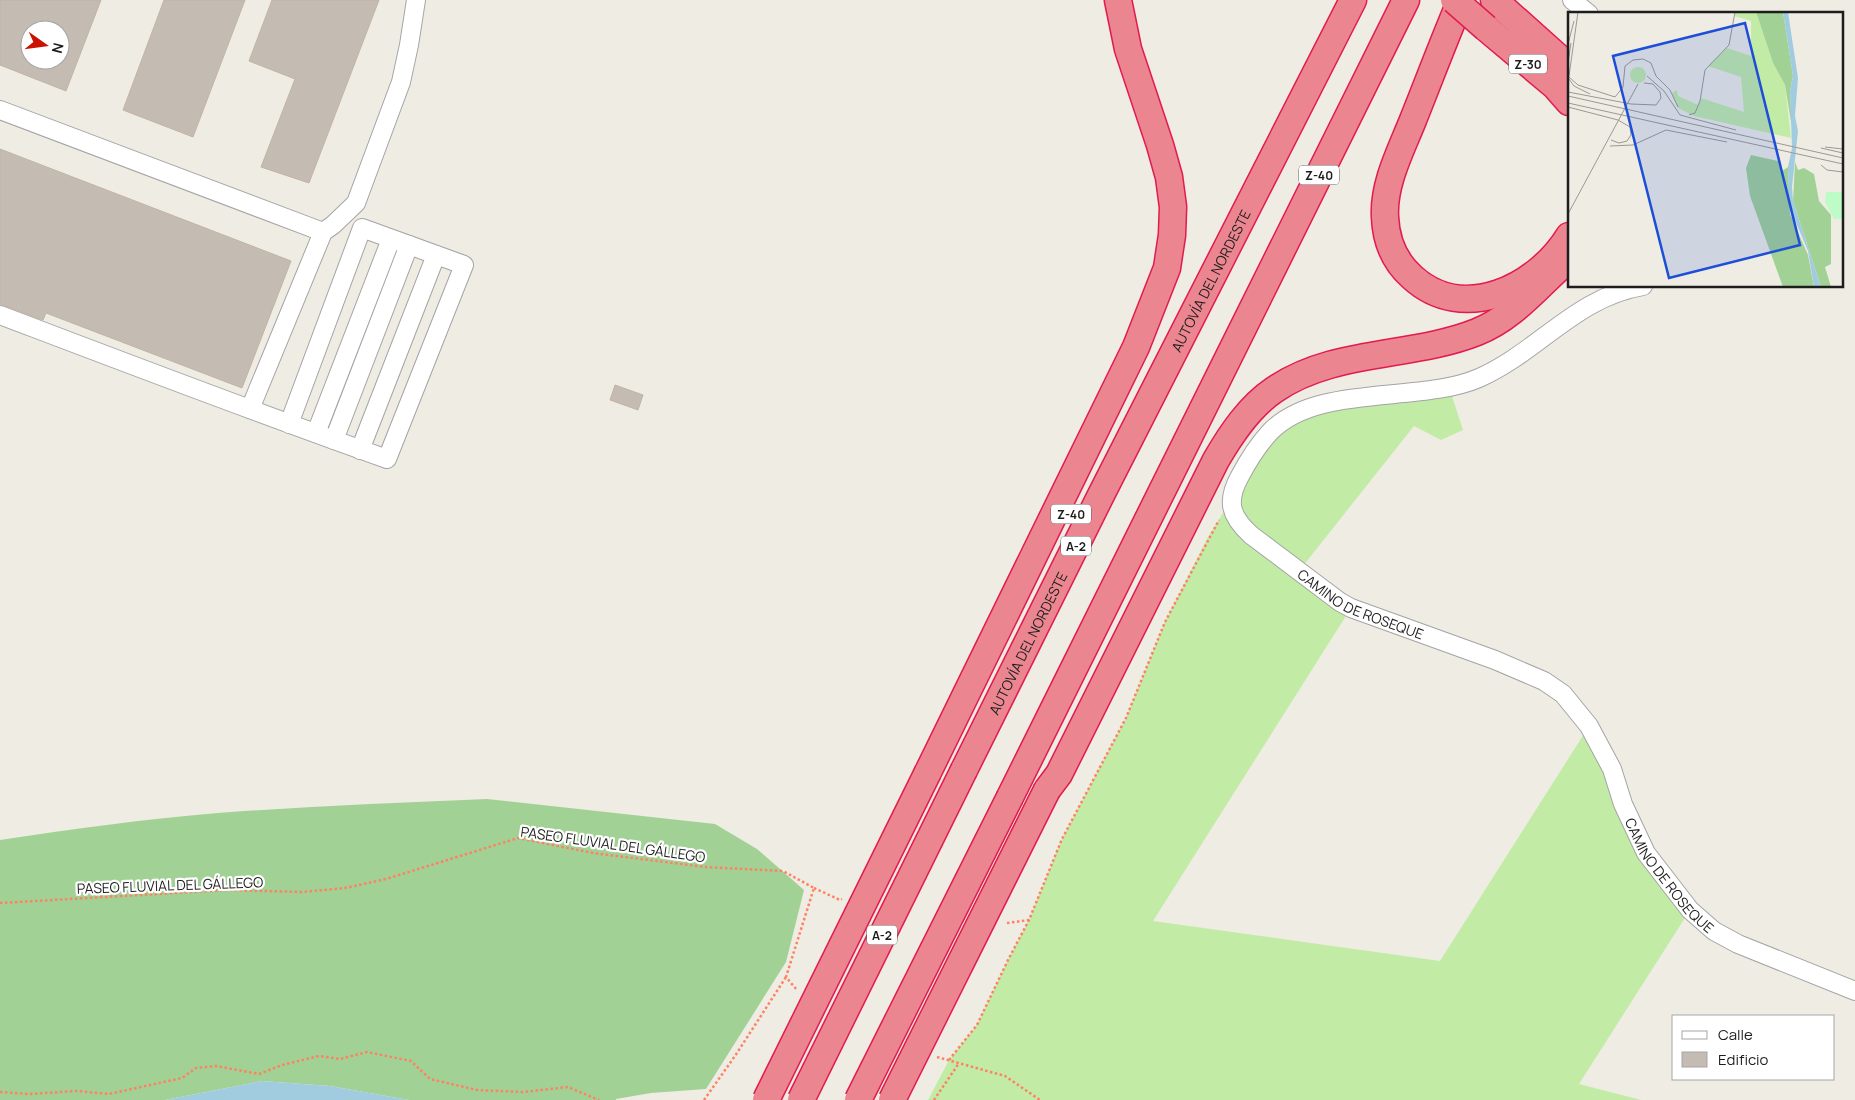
<svg xmlns="http://www.w3.org/2000/svg" width="1855" height="1100" font-family="Manrope,sans-serif">
  <style>
    .grass { fill: #c2eca6 }
    .forest { fill: #a2d195 }
    .water { fill: #a1ccdf }
    .building { fill: #c4bbb2; stroke: #c2b4a4; fill-rule: evenodd }
    .lines { fill: none; stroke-linecap: round; stroke-linejoin: round }
    .minor-casing { stroke: #a4a4a4; stroke-width: 20 }
    .highway-casing { stroke: #e21b4e; stroke-width: 29 }
    .path { stroke: #ff8164; stroke-width: 2.5; stroke-dasharray: 2.5 2.5; stroke-linecap: butt }
    .minor { stroke: #fff; stroke-width: 18 }
    .highway { stroke: #eb8690; stroke-width: 26 }
    .highway-bridge-casing { stroke: #e21b4e; stroke-width: 29; stroke-linecap: butt }
    .highway-bridge { stroke: #eb8690; stroke-width: 26 }
    .labels { text-anchor: middle; dominant-baseline: central; stroke-width: 4.5; stroke-linejoin: round; paint-order: stroke }
    .shield { fill: #fff; stroke: #616161; stroke-width: 1 }
    .shield-label { font-size: 12px; font-weight: bold; fill: #1d1d1d }
    .street-label { font-size: 14px; fill: #1d1d1d; stroke: #fff }
    .inset-road { fill: none; stroke: #9b9994; stroke-width: 1 }
    .view { fill: #1d4ed8; fill-opacity: 0.15; stroke: #1d4ed8; stroke-width: 2.5 }
    .inset-edge { fill: none; stroke: #1d1d1d; stroke-width: 2.5 }
  </style>
  <rect width="100%" height="100%" fill="#efece3"/>
  <path class="grass" d="M1449,387L1463,430L1441,440L1414,426L1299,571L1351,608L1153,921L1440,961L1589,726L1623,804L1690,910L1579,1084L1641,1100H928L949,1060L977,1025L1008,960L1029,920L1062,839L1126,718L1165,622L1208,537L1223,513L1231,506L1249,459L1299,413Z"/>
  <path class="forest" d="M487,799L715,824L757,849L804,890L786,962L706,1089L651,1093L616,1099V1100H409L330,1086L262,1081L165,1100H0V840C72,829 145,819 218,813C307,806 397,803 487,799Z"/>
  <path class="water" d="M262,1081L330,1086L409,1100H165Z"/>
  <g class="building">
    <path d="M0,0H101L66,91L0,65ZM30,30H60V60H30Z"/>
    <path d="M164,0H245L193,137L123,110Z"/>
    <path d="M272,0H379L309,183L261,167L295,79L249,61Z"/>
    <path d="M0,149L291,261L242,388L46,313L43,320L0,304Z"/>
    <path d="M615,385L643,395L638,410L610,400Z"/>
  </g>
  <g class="lines">
    <defs>
      <g id="minor">
        <path d="M1572,0L1589,14"/>
        <path d="M0,110L323,232"/>
        <path id="s1" d="M1643,286C1576,297 1538,352 1479,378C1419,404 1317,383 1270,432C1258,445 1248,461 1240,476C1226,501 1230,516 1251,535L1340,602L1351,608L1495,660L1544,681L1563,694L1589,726L1612,769L1623,804L1646,853L1690,910L1714,931L1738,944L1855,991"/>
        <path d="M0,315C129,364 257,413 387,459L464,265L362,228L289,424"/>
        <path d="M250,409L323,232L333,225L356,203L401,82L409,45L416,0"/>
        <path d="M316,433L391,239"/>
        <path d="M334,440L409,245"/>
        <path d="M360,450L436,255"/>
      </g>
      <g id="highway">
        <path d="M1461,0C1444,40 1429,80 1413,120C1401,150 1383,184 1385,217C1386,241 1395,262 1412,277C1463,324 1537,288 1569,236"/>
        <path d="M1494,0L1569,67"/>
        <path d="M1486,28L1555,86L1569,102"/>
        <path id="s2" d="M964,770L1102,493L1353,0"/>
        <path d="M928,772L1136,347L1167,268L1172,235L1173,207L1169,177L1160,145L1128,49L1118,0"/>
        <path d="M1047,790L1059,774L1216,460C1231,434 1249,407 1274,390C1333,349 1412,358 1477,332C1515,317 1539,284 1569,259"/>
        <path d="M1010,797L1406,0"/>
      </g>
    </defs>
    <use href="#minor" class="minor-casing"/>
    <use href="#highway" class="highway-casing"/>
    <g class="path">
      <path d="M814,888L840,900L842,899"/>
      <path d="M0,903L228,890L302,892L345,888L386,879L518,838L593,853L705,867L783,871L814,888L786,977L797,990"/>
      <path d="M1007,923L1029,920"/>
      <path d="M937,1057L1005,1076L1040,1100"/>
      <path d="M949,1060L977,1025L1008,960L1029,920L1062,839L1126,718L1165,622L1219,520"/>
      <path d="M0,1092L29,1094L77,1091L109,1094L182,1078L196,1068L216,1066L259,1074L282,1065L319,1056L340,1059L367,1052L411,1061L430,1079L477,1090L523,1092L568,1087L599,1100"/>
      <path d="M704,1100L735,1056L786,977"/>
      <path d="M934,1100L959,1063"/>
    </g>
    <use href="#minor" class="minor"/>
    <use href="#highway" class="highway"/>
    <defs>
      <g id="highway-bridge">
        <path d="M1454,0L1486,28"/>
        <path d="M766,1100L928,772"/>
        <path d="M801,1100L964,770"/>
        <path d="M858,1100L1010,797"/>
        <path d="M892,1100L1047,790"/>
      </g>
    </defs>
    <use href="#highway-bridge" class="highway-bridge-casing"/>
    <use href="#highway-bridge" class="highway-bridge"/>
  </g>
  <g class="labels">
    <g class="shield">
      <rect x="1509" y="54.5" width="38" height="19" rx="4"/>
      <rect x="1299" y="165.5" width="40" height="19" rx="4"/>
      <rect x="1051" y="504.5" width="40" height="19" rx="4"/>
      <rect x="1061" y="536.5" width="30" height="19" rx="4"/>
      <rect x="867" y="925.5" width="30" height="19" rx="4"/>
    </g>
    <g class="shield-label">
      <text x="1528" y="64">Z-30</text>
      <text x="1319" y="175">Z-40</text>
      <text x="1071" y="514">Z-40</text>
      <text x="1076" y="546">A-2</text>
      <text x="882" y="935">A-2</text>
    </g>
    <g class="street-label">
      <text stroke="none"><textPath href="#s2" startOffset="548">AUTOVÍA DEL NORDESTE</textPath></text>
      <text stroke="none"><textPath href="#s1" startOffset="660">CAMINO DE ROSEQUE</textPath></text>
      <text stroke="none"><textPath href="#s2" startOffset="142">AUTOVÍA DEL NORDESTE</textPath></text>
      <text transform="translate(613 844) rotate(8)">PASEO FLUVIAL DEL GÁLLEGO</text>
      <text stroke="none"><textPath href="#s1" startOffset="1095">CAMINO DE ROSEQUE</textPath></text>
      <text transform="translate(170 885) rotate(-2)">PASEO FLUVIAL DEL GÁLLEGO</text>
    </g>
  </g>
  <g transform="translate(1568 12)">
    <rect width="275" height="275" fill="#efece3"/>
    <path d="M167,0H188L205,51L217,73L223,126L126,104L110,96L104,81L109,78L110,84L130,93L133,86L176,100L173,65L140,54L159,36L183,44V9L166,4ZM62 63a8 8 0 1 1 16 0a8 8 0 1 1-16 0Z" fill="#c2eca6"/>
    <path d="M188,0H215L225,64L222,79L224,116L217,73L205,51ZM183,143L210,149L214,159L220,155L222,202L240,243L246,275H215L182,184L178,156ZM227,150L230,158L236,156L246,162L251,189L263,203V252L257,255L263,275H253L225,189Z" fill="#a2d195"/>
    <path d="M258,180H275V207H266L257,190Z" fill="#bdfcc7"/>
    <path d="M215,0H220L230,66L227,104L230,119L224,175L225,189L253,275H246L240,239L221,194L220,155L224,136L222,79L225,64Z" fill="#a1ccdf"/>
    <path class="inset-road" d="M0,32L6,9M0,51L3,31M1,64L10,0M79,64L96,79L112,103L168,118M1,65L10,73L47,85L55,75L57,54L65,48L75,47L83,51L88,64L102,78L110,95M1,67L6,74L22,82M0,80L63,92L88,93L93,86L92,80L85,72L76,71M0,84L275,146M0,91L275,152M0,95L50,108L62,115L63,123L59,129L51,131L43,128M121,103L127,101L132,89L137,58L161,33L167,0M42,134L65,133L98,118L159,130M257,135L275,137M253,136L275,141M253,153L259,158L275,160M0,202L70,72"/>
    <path class="view" d="M177,11L232,233L101,266L45,44Z"/>
    <rect width="275" height="275" class="inset-edge"/>
  </g>
  <rect x="1672" y="1015" width="162" height="65" fill="#ffffff" stroke="#a5a5a5"/>
  <rect x="1682" y="1031" width="25" height="8" fill="#ffffff" stroke="#a5a5a5"/>
  <text x="1718" y="1040" font-size="15" fill="#1d1d1d">Calle</text>
  <rect x="1682" y="1052" width="25" height="15" fill="#c4bbb2" stroke="#a5a5a5"/>
  <text x="1718" y="1065" font-size="15" fill="#1d1d1d">Edificio</text>
  <g transform="translate(45 45) rotate(104)"><circle r="24" fill="#ffffff" stroke="#a5a5a5"/>
  <path d="M0-4L9 19L0 12L-9 19Z" fill="#cb1100"/>
  <text y="-8" font-size="14" font-weight="bold" text-anchor="middle" fill="#1d1d1d">N</text>
  </g>
</svg>
